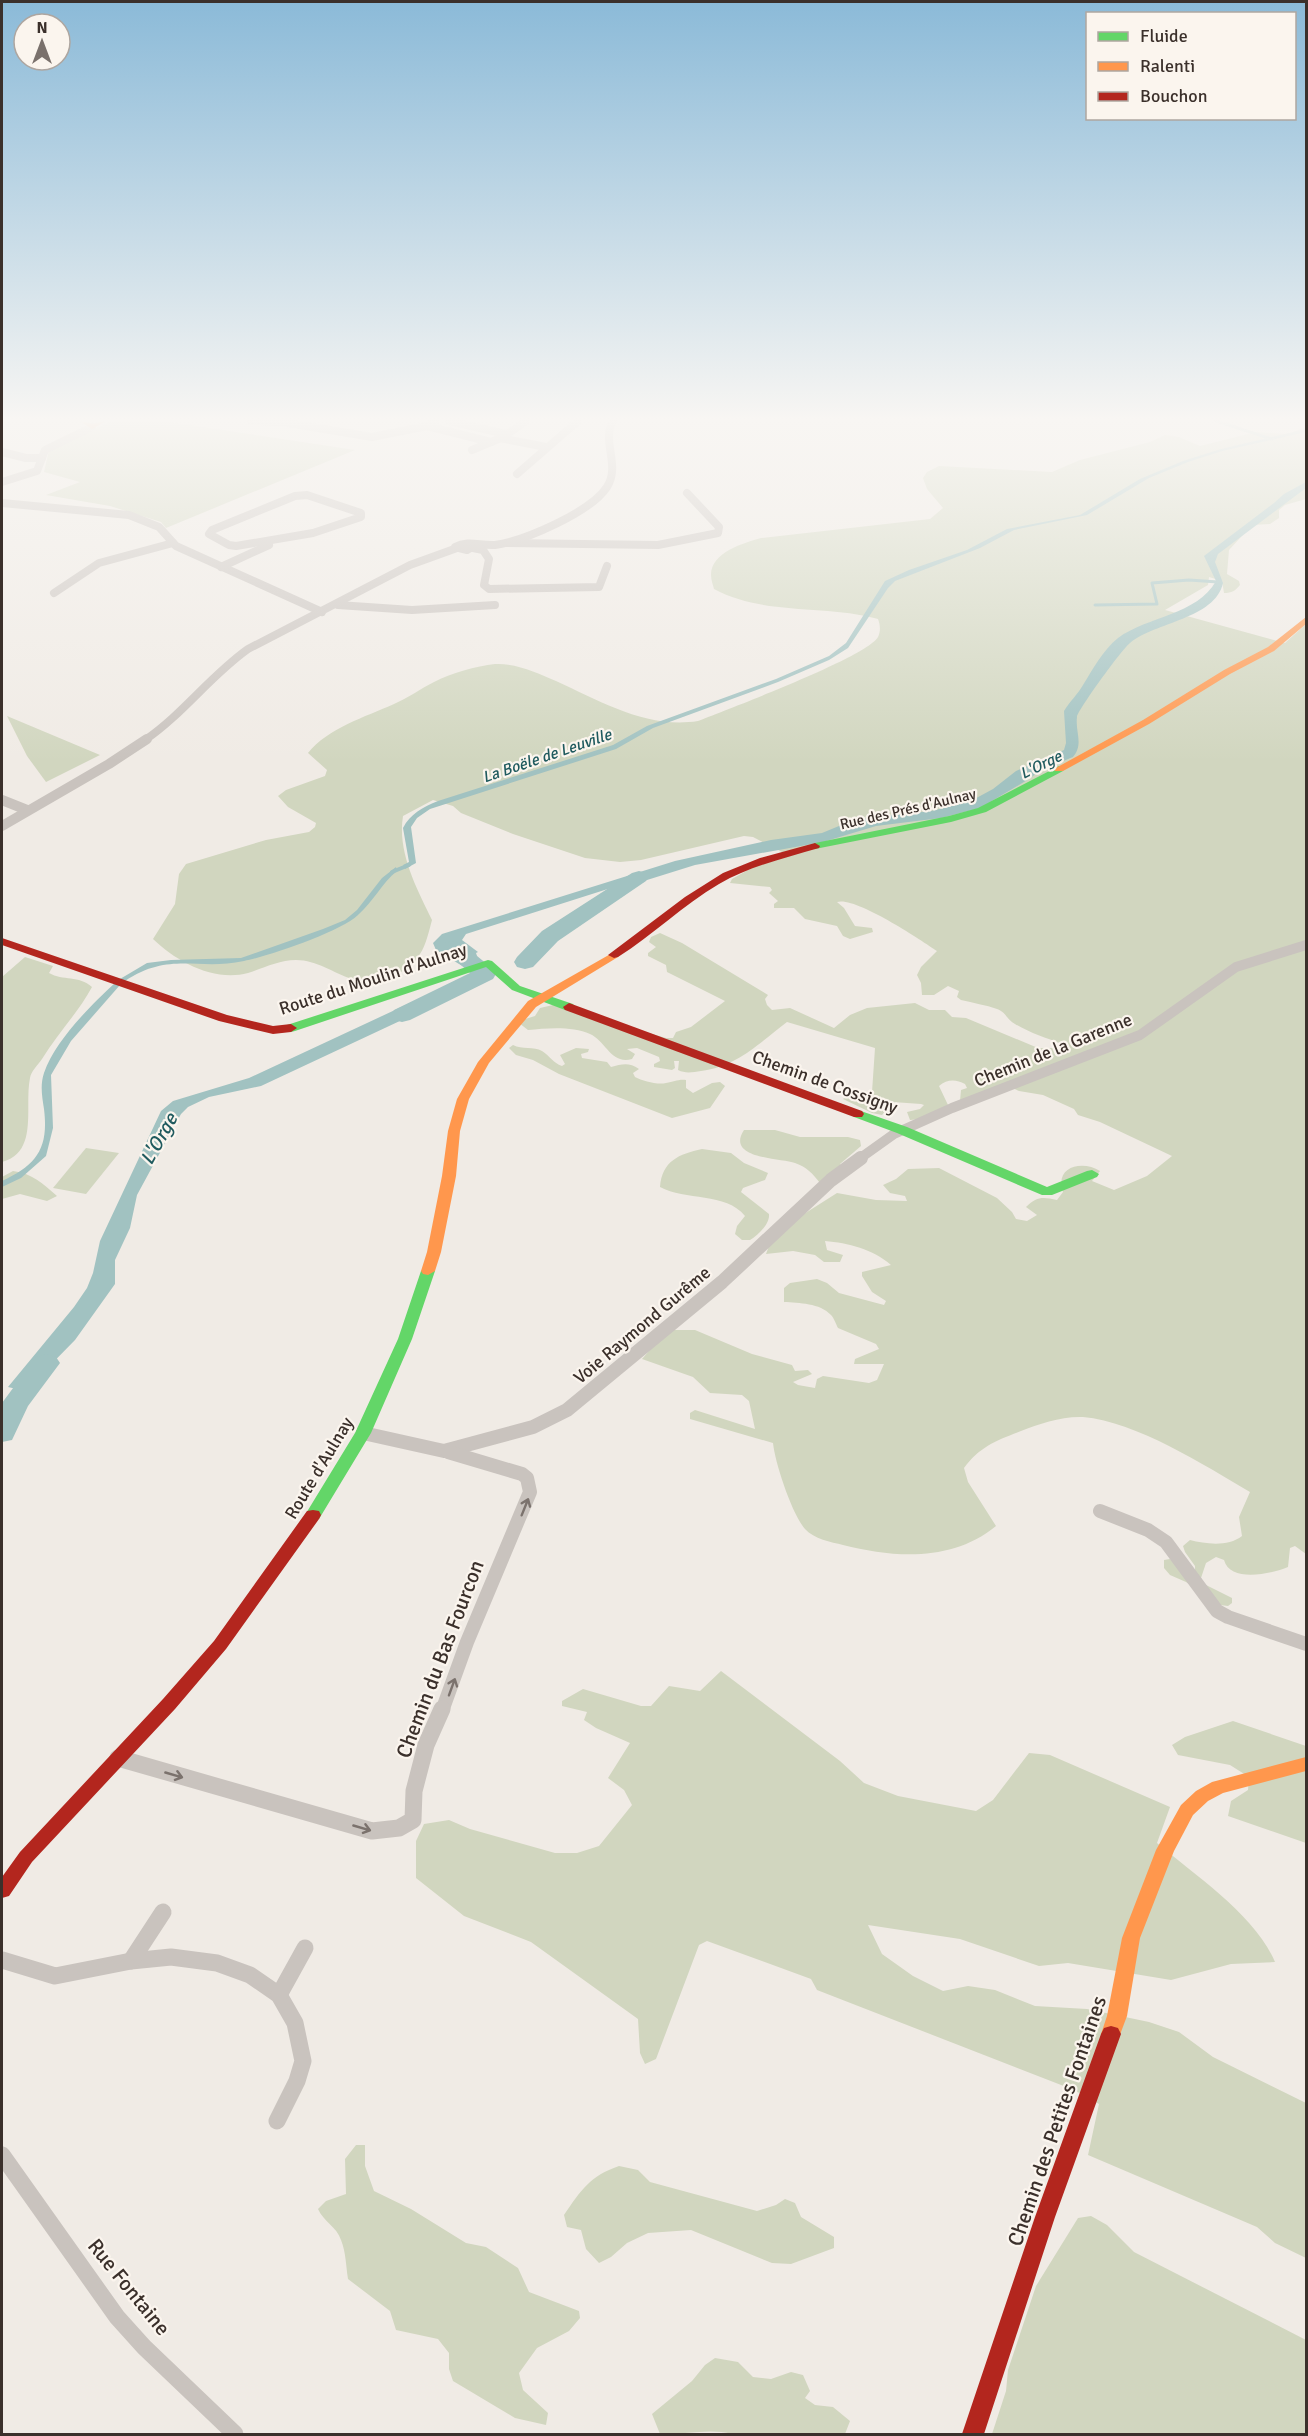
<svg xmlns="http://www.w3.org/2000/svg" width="1308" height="2436" font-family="Signika,sans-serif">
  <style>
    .green { fill: #d1d6bf }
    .water { fill: #a1c2c1 }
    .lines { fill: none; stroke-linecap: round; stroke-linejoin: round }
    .stream-far1 { stroke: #a1c2c1; stroke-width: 3 }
    .stream { stroke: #a1c2c1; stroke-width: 4 }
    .river { fill: #a1c2c1; fill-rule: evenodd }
    .street-far3 { stroke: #c9c3be; stroke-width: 8 }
    .street-far2 { stroke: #c9c3be; stroke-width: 10 }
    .street-far1 { stroke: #c9c3be; stroke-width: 14 }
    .street { stroke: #c9c3be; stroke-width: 17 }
    .fast { fill: #63d668; fill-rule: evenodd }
    .slow { fill: #ff974d; fill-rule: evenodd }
    .jam { fill: #b3261e; fill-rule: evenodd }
    .oneway { stroke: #7b726d }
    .labels { text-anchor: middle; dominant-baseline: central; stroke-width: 4.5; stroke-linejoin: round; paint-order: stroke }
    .far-street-label { font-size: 15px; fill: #3b302b; stroke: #fbf5ee }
    .far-water-label { font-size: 16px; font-style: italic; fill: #1f5a5e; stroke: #fbf5ee }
    .street-label { font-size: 18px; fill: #3b302b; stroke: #fbf5ee }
    .water-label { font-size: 20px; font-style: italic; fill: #1f5a5e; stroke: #fbf5ee }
    .near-street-label { font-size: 21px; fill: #3b302b; stroke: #fbf5ee }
  </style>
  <rect width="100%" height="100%" fill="#f0ebe5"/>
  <g class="green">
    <path d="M112,421H163L355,450L166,528L161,522L110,506L46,495L80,482L44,472L49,450Z"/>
    <path d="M1306,427V499L1285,505L1279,510V518L1270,524L1252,525L1229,550L1227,574L1239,581L1240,585C1235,591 1232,593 1224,593L1222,581L1209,577L1208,585L1165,610L1285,643L1306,624V1554L1295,1546L1290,1548L1288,1567C1271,1574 1230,1583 1224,1560L1216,1557L1206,1563L1201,1578L1204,1584L1232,1598V1603L1228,1606L1220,1605L1186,1582L1170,1575L1164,1568V1560L1170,1559L1179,1567L1195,1572V1566L1185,1552L1183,1546L1190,1540C1206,1544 1228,1547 1242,1536L1239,1517L1250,1492C1204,1465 1137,1422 1083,1417C1062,1416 1039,1424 1021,1431C997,1440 979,1447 964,1468L968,1482L996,1526C952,1562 895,1558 843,1545C831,1542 814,1539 805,1529C792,1514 775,1463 773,1443L690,1419V1413L695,1410L755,1429L749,1401L742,1395L710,1393L693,1377L642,1359L664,1334L674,1330H695L752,1354L792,1365L795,1371L808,1370L812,1374L793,1382L798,1385L815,1388L817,1379L823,1376L869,1383L877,1380L884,1364H854L855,1359L879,1349L876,1344L838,1328C836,1324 834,1318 831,1315C820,1303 799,1303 784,1302V1288L790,1283L817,1279L827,1283L839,1293L884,1305L886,1301L872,1292L862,1276V1272L891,1265C873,1249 848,1243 825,1241L827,1250L843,1255L840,1262H824L815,1255L793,1251L766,1254L774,1233L837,1193L876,1200L907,1201L905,1196L890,1193L883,1185L896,1179L908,1169L939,1168L997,1198L1012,1212L1016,1219L1027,1221L1037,1215L1026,1207C1037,1196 1043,1197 1057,1200L1063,1192C1054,1166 1083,1160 1100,1171L1092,1181L1114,1190L1147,1176L1172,1156L1100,1122L1078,1115L1074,1109L1043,1095L1019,1091L1008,1086L960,1101L961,1090L967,1088L965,1084C956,1079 947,1079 939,1086L948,1105L920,1119L910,1120L907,1112L920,1109L924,1105L921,1104L893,1102L882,1115L872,1113L843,1099L852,1092H872L875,1048L787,1022C759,1043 738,1066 701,1071C693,1072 686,1074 678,1070L679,1061H674L675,1068L672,1070L654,1067V1064L660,1061L659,1057L637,1048L627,1049L635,1054L632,1059C611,1065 606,1041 590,1034C573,1026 547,1028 528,1030L519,1023L522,1020L535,1016L540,1008L553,1005L666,1038H673L676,1032L691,1027L725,1001L667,972L666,965L648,956V953L656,947L649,942L651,937L660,933L682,943L768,995L765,999L767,1005L772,1010L790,1008L834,1028L850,1015L867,1008L915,1003L929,1010H945L952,1017L966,1018L1038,1048H1063L1062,1044C1046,1038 1030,1033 1015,1024C1007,1020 1006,1012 997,1009C986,1005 973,1003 961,1000L957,997L959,991L948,986L934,995H922L921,983L917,975L921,967L937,951C921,940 855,896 837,902L844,908L855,926L872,928L873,932L850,939L843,936L837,926L805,919L794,908H774V904L778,901L769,893L772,890L770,887L730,883L732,879L755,866L786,854L753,837L744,836L641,860L620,862L585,858L513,834L461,813L453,806L433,800L403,816C397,852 417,889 432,920C429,931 426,945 420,954C408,975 374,987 352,979C333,973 317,960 296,960C279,960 264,968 248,973C214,982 177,962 153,939L175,904L179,874L186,864L266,840L309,832L315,827L316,823L288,807L278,796L286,790L325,776L327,770L308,753C328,728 365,717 394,704C408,698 420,689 434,682C451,673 476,666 495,664C516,663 538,673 556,681C602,702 647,729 698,721C728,709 867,657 878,637C881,631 880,624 878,619C825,604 764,616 714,589C713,585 711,580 711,575C711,552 744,543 761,538L930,519L943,508L927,489L923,478L927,472L939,466L1052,472L1080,460L1150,442L1165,435L1179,437L1200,446L1256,432L1287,434Z"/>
    <path d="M7,716L100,755L46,782L27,756Z"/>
    <path d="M25,957L53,966L49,973C63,981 79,975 92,987C78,1013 57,1034 42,1059C38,1065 31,1071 30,1078C24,1107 39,1152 2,1162V977Z"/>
    <path d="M513,1045C522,1050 534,1046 542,1051C550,1056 553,1063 562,1066L565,1064L560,1055L576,1048L589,1049L588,1052L581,1054L582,1058L607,1062L611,1067C622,1064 629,1062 639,1069L633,1073L635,1077C643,1081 657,1085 666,1083C674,1082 678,1079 686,1080V1088L693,1093L712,1083L720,1082L725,1086L710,1108L672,1118L559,1074L533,1060L516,1055L509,1048Z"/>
    <path d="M744,1130H775L800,1137H848L860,1140L861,1146L840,1164L844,1174L820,1183C813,1174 807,1167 795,1163C781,1158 725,1159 744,1130Z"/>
    <path d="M86,1148L119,1153L86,1194L53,1188Z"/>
    <path d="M702,1149L731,1153L744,1163L768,1173L765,1180L743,1188L741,1192L769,1214C770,1224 758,1235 750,1240H742L735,1234L737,1226L745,1216C726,1192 685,1201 660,1187C662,1161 679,1154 702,1149Z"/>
    <path d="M13,1171C32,1173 43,1184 57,1196L47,1201L20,1194L2,1199V1177Z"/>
    <path d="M721,1671L840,1761L864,1783L898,1796L976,1811L993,1800L1029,1753L1050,1755L1170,1807L1157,1843C1196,1876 1255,1915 1275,1962L1231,1964L1171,1980L1068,1963L1039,1966L960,1939L868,1925L882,1954L913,1976L943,1991L968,1986L995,1990L1035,2006L1087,2009L1149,2022L1179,2032L1213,2057L1306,2103V2258L1275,2243L1257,2227L1088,2155L1099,2104L1074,2090L817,1990L811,1979L707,1941L699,1945L656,2059L645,2064L640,2053L638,2019L531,1942L464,1916L416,1878V1841L424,1824L449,1820L470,1829L555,1853H577L599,1846L632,1805L624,1790L608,1778L630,1743L596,1728L584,1720L587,1712L562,1706V1701L583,1689L641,1706H651L669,1686L700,1691Z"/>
    <path d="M1233,1721L1306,1746V1843L1228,1816L1231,1801L1248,1790L1249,1777L1230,1765L1178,1755L1172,1745L1185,1737Z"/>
    <path d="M356,2145H365V2166L374,2191L411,2209L466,2243L486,2247L518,2268L529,2292L579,2311L580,2318L569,2331L537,2348L519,2373L523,2390L548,2413L546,2425L515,2418L453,2381L449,2369V2353L438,2339L396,2330L390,2311L348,2279C346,2267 346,2252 341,2240C337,2227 323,2221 318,2209L326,2201L346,2194L345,2159Z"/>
    <path d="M619,2166L638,2170L650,2182L757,2211L776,2205L785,2199L795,2203L801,2217L834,2237V2248L791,2264L772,2263L691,2230L648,2233L627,2243L611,2257L599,2263L586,2249L581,2230L567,2227L564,2215C581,2190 590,2176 619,2166Z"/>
    <path d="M1091,2216L1107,2225L1134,2252L1306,2340V2434H992L1006,2391L1008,2370L1036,2286L1078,2218Z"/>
    <path d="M715,2358L738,2362L753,2377L771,2379L791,2372L803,2375L810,2391L805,2398L815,2405L833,2407L850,2421L845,2434H732C709,2428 685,2435 660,2434L652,2414L692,2381L705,2365Z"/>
  </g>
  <g class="water">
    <path d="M1306,429V432L1222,451L1188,462L1149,478L1087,515L1014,530L980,548L895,581L888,588L848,648L829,660L778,682L653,728L616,749L430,809L417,818L411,827L416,863L405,869L403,865L409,862L403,828C410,814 423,807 438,801L613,745L647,726L776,679L829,656L846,643L885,581L909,570L967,550L1007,529L1080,515L1140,479L1183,461L1221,449Z"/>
    <path d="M1306,482V488L1218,554L1215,562L1223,583C1215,619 1155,622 1130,643C1122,649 1077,711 1077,717C1075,732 1084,744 1073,757L1041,770L1029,779L980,808L941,818L876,826L823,842L695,865L647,880L614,887L466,934L462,940L478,952L476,953L479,962L464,967L436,950L433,943L442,934L675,861L771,840L822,833L856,819L931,811L969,802L993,789L1016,771L1064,750L1066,743L1064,711C1070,701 1078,694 1083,685C1093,669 1103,650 1118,638C1148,616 1197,615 1216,581L1204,556L1274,503L1284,494Z"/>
    <path d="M396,867L397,871C382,883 373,902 358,915C340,932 269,956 244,961C197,971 170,951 125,981L120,979L147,963L171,960L241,958L323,929L345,920L357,910L382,878Z"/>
    <path d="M115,983L120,985L71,1041L51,1075L53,1128L46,1156L21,1178L2,1187V1181C36,1165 49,1149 44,1109C42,1096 40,1085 44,1073C55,1041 90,1006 115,983Z"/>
    <path d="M425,996L434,1005L261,1086L209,1097L188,1107L181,1114L137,1195L130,1228L115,1260V1284L75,1340L25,1391L8,1387L74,1307L87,1288L93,1273L100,1241L161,1111L173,1101L249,1078Z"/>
  </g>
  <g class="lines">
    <g class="stream-far1">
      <path d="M1216,421L1272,439"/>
      <path d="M1095,605L1157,604L1152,583L1189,580L1218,582"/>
    </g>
    <path class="stream" d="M392,872L409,865"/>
    <g class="river">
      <path d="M639,871L646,873L649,877L646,881L558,941L533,967L525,969L517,967L514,962L517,957L542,931L632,873Z"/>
      <path d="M453,941L461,943L493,969L496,974L493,979L410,1020L402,1022L394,1020L391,1015L394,1010L470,973L442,948L445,943Z"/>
      <path d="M46,1354L56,1357L60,1363L28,1406L12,1440L2,1442V1403L36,1357Z"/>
    </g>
    <g class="street-far3">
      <path d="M251,421L282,422L372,437L427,426L436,421"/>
      <path d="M449,421L506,434"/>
      <path d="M427,426L491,442"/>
      <path d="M500,438L546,447"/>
      <path d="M472,450L503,437L526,421"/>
      <path d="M2,452L26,458H42"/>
      <path d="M517,474L578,421"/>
      <path d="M2,482L37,471L45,450L92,427"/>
      <path d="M307,495L361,513V517L313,533L236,546L229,545L209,534L212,530L295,496Z"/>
      <path d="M2,503L129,515L159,527L176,546L322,612"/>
      <path d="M507,543L658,545L718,533L719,527L687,493"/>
      <path d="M475,545L467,550L455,547C468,540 480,546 495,545C524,541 591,512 607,487C621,465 601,441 613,421"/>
      <path d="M473,548L483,550L489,559L484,585L489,589L599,587L607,566"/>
      <path d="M221,567L269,545"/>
      <path d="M54,593L99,563L173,543"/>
      <path d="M338,605L412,610L495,605"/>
      <path d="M145,740C183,714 210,676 248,649L410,565L457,548"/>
    </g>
    <g class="street-far2">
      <path d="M2,800L27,810"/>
      <path d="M2,826L109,764L147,739"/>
      <path d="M859,1159L894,1134L952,1108L1140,1035L1236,967L1306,945"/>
    </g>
    <g class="street-far1">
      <path d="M363,1433L444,1451L533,1427L567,1410L722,1282L831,1180L861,1158"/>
      <path d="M1100,1511L1148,1530L1166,1542L1217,1611L1228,1617L1306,1644"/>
      <path d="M442,1711L467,1642L530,1492L527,1478L522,1474L448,1452"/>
    </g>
    <g class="street">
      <path d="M118,1758L372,1831L399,1828L413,1820L414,1791L426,1745L442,1709"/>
      <path d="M2,1960L55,1976L131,1961L171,1957L217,1963L250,1975L279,1995L295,2023L303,2061L297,2081L277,2121"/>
      <path d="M131,1961L163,1912"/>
      <path d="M279,1995L305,1948"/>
      <path d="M2,2155L117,2317L144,2347L235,2434"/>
    </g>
    <g class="fast">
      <path d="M1059,766L1064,769L1063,771L986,812L951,822L815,849L810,846L815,843L949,816L978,808Z"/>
      <path d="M488,960L492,961L520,986L573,1004L575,1007L573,1010H565L512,990L486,967L295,1031L291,1032L285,1028L287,1025Z"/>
      <path d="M858,1110L907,1127L1047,1187L1087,1171L1092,1170L1099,1174L1097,1177L1052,1195H1042L897,1133L854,1117L852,1114L854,1111Z"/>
      <path d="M428,1267L435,1271L412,1339L371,1433L319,1519H307L305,1515L355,1433L398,1339L421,1271Z"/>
    </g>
    <g class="slow">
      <path d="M80,421L92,424L106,421L92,429Z"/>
      <path d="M1306,617V624L1274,651L1230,674L1149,724L1063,771H1055L1054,769L1143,720L1224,670L1268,647Z"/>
      <path d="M614,952L618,953L620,955L618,957L536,1007L489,1063L469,1099L460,1131L456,1176L441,1252L435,1271L428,1275L423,1274L421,1271L427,1252L442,1176L448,1131L457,1099L478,1062L528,1001Z"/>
      <path d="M1306,1757V1771L1223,1793L1208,1801L1193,1815L1174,1851L1140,1938L1127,2016L1118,2040L1111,2042L1104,2040L1101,2034L1107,2016L1122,1938L1156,1850L1181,1805L1196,1791L1212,1782Z"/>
    </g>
    <g class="jam">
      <path d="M815,843L820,846L819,848C785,858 750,866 719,884C683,905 653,935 618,957L614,958L608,955L685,897L723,873L760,858Z"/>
      <path d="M2,938L227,1015L273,1026L291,1024L297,1028L291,1032L273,1034L219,1021L2,945Z"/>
      <path d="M569,1003L862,1111L864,1114L862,1117H854L565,1010L563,1007Z"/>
      <path d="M313,1510L319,1511L321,1515L319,1519L226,1649L175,1709L32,1862L9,1896L2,1898V1877L20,1852L163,1699L214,1641L307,1511Z"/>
      <path d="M1111,2026L1118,2028L1121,2034L1055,2217L984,2434H962L1035,2217L1101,2034L1104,2028Z"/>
    </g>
  </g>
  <defs><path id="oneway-shaft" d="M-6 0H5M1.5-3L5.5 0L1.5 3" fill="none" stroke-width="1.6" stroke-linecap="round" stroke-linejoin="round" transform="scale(1.5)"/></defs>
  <g class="oneway">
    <use href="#oneway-shaft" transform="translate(525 1507) rotate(-68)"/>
    <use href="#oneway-shaft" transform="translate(452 1687) rotate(-70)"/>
    <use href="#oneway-shaft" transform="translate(174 1775) rotate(16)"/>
    <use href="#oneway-shaft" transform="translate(362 1828) rotate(16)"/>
  </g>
  <linearGradient id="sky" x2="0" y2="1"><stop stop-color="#8bbad8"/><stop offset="0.55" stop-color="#f8f6f3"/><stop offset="1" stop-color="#f8f6f3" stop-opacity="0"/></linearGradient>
  <rect width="1308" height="762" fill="url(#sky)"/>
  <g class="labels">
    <g class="far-street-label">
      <text transform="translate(908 809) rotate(-13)">Rue des Prés d'Aulnay</text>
    </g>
    <g class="far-water-label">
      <text transform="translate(547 756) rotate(-19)">La Boële de Leuville</text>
      <text transform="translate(1041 765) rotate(-26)">L'Orge</text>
    </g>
    <g class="street-label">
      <text transform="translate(373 979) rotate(-18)">Route du Moulin d'Aulnay</text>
      <text transform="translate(1053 1050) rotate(-22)">Chemin de la Garenne</text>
      <text transform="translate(825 1082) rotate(20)">Chemin de Cossigny</text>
      <text transform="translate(642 1325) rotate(-40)">Voie Raymond Gurême</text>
      <text transform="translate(319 1468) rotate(-59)">Route d'Aulnay</text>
    </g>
    <g class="water-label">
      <text transform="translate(159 1139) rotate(-61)">L'Orge</text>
    </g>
    <g class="near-street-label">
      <text transform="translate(440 1659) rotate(-69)">Chemin du Bas Fourcon</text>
      <text transform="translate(1057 2121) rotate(-71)">Chemin des Petites Fontaines</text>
      <text transform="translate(129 2287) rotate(51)">Rue Fontaine</text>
    </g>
  </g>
  <rect width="1308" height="2436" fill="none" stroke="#3b302b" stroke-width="6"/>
  <rect x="1086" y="12" width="210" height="108" fill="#fbf5ee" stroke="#aea6a0" stroke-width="1.5"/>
  <rect x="1098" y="32" width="30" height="9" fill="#63d668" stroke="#aea6a0" stroke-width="1.5"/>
  <text x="1140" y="42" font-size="18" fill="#3b302b">Fluide</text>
  <rect x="1098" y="62" width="30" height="9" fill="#ff974d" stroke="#aea6a0" stroke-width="1.5"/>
  <text x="1140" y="72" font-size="18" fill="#3b302b">Ralenti</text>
  <rect x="1098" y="92" width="30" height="9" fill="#b3261e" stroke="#aea6a0" stroke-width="1.5"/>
  <text x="1140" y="102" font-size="18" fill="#3b302b">Bouchon</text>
  <g transform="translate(42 42)"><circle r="28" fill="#fbf5ee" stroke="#aea6a0" stroke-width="1.5"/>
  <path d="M0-4.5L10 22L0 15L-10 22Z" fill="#7a716c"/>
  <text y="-9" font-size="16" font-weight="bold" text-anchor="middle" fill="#3b302b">N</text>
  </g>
</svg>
